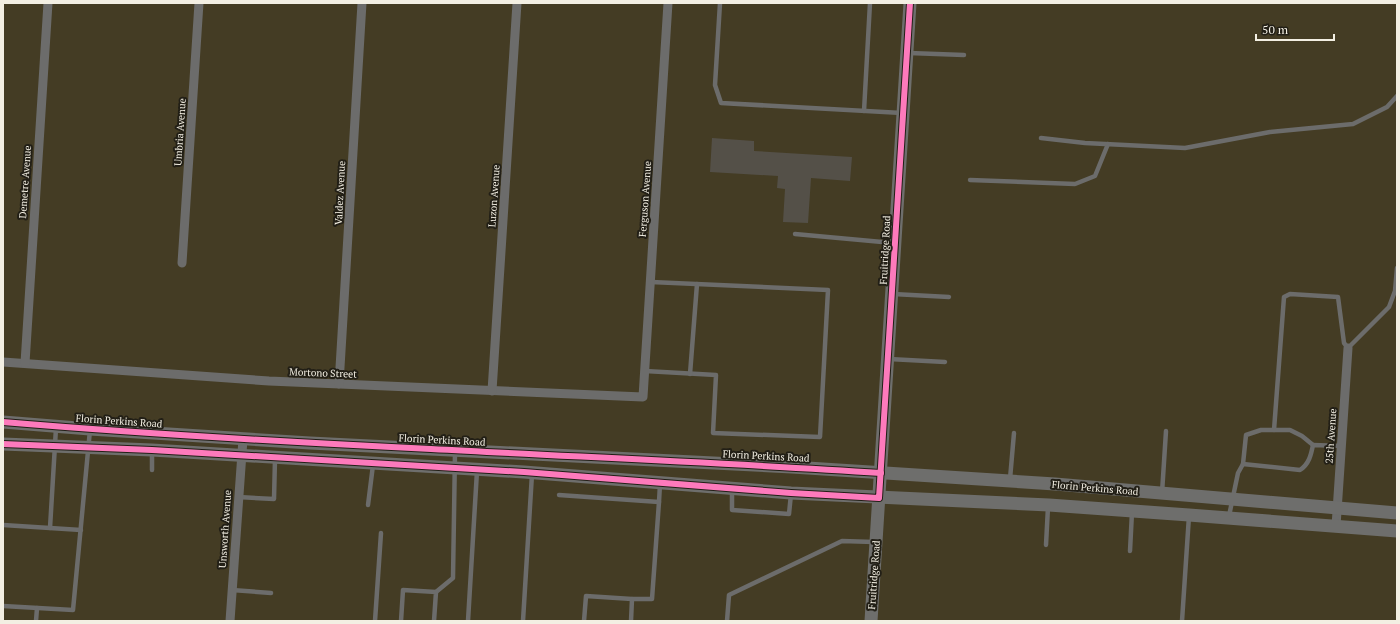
<svg xmlns="http://www.w3.org/2000/svg" width="1400" height="624" font-family="'PT Serif',serif">
  <style>
    .built { fill: #443c24 }
    .building { fill: #545048 }
    .lines { fill: none; stroke-linecap: round; stroke-linejoin: round }
    .lane { stroke: #6c6c6b; stroke-width: 4.5 }
    .street { stroke: #6c6c6b; stroke-width: 9 }
    .secondary { stroke: #6e6e6c; stroke-width: 13 }
    .cycleway-casing { stroke: #221f16; stroke-width: 8 }
    .cycleway { stroke: #fd7abc; stroke-width: 6 }
    .labels { text-anchor: middle; dominant-baseline: central; stroke-width: 4; stroke-linejoin: round; paint-order: stroke }
    .street-label { font-size: 10px; fill: #f3efe3; stroke: #221f16 }
  </style>
  <rect width="100%" height="100%" fill="#38342a"/>
  <rect class="built" x="3" y="3" width="1394" height="618"/>
  <path class="building" d="M712,138L754,141V151L852,157L850,181L811,178L808,223L783,222L785,189L777,188L778,176L710,172Z"/>
  <g class="lines">
    <g class="lane">
      <path d="M720,3L715,85L721,103L902,113"/>
      <path d="M909,53L964,55"/>
      <path d="M864,111L870,3"/>
      <path d="M1041,138L1085,143L1185,148L1270,132L1353,124L1387,107L1397,96"/>
      <path d="M970,180L1075,184L1095,176L1108,144"/>
      <path d="M795,234L893,243"/>
      <path d="M893,294L949,297"/>
      <path d="M889,359L945,362"/>
      <path d="M645,371L716,375L713,433L820,437L828,290L651,282"/>
      <path d="M690,374L697,284"/>
      <path d="M1274,430L1284,297L1290,294L1338,297L1344,343L1348,348L1389,307L1395,291L1397,268"/>
      <path d="M1243,464L1246,435L1261,430H1290L1302,436L1313,445"/>
      <path d="M152,470V452"/>
      <path d="M1010,479L1014,433"/>
      <path d="M732,489V510L789,514L791,494"/>
      <path d="M1162,493L1166,431"/>
      <path d="M559,495L659,502L660,484"/>
      <path d="M238,497L274,499L275,459"/>
      <path d="M368,505L373,465"/>
      <path d="M1229,516L1238,473L1243,464L1300,470C1309,464 1311,455 1313,445L1342,446"/>
      <path d="M3,525L81,530"/>
      <path d="M50,528L56,428"/>
      <path d="M1046,545L1048,507"/>
      <path d="M1130,551L1132,512"/>
      <path d="M232,590L271,593"/>
      <path d="M436,592L453,578L455,452"/>
      <path d="M3,606L73,610L90,430"/>
      <path d="M36,621L37,608"/>
      <path d="M375,621L381,533"/>
      <path d="M401,621L403,590L436,592L434,621"/>
      <path d="M468,621L477,471"/>
      <path d="M523,621L532,474"/>
      <path d="M584,621L586,596L632,599"/>
      <path d="M631,621L632,599H652L659,502"/>
      <path d="M727,621L729,595L842,541L874,542"/>
      <path d="M1182,621L1189,516"/>
    </g>
    <g class="street">
      <path d="M182,263L199,3"/>
      <path d="M3,362L269,381L643,397L668,3"/>
      <path d="M25,363L48,3"/>
      <path d="M339,384L362,3"/>
      <path d="M492,391L517,3"/>
      <path d="M1336,526L1348,348"/>
      <path d="M230,621L243,439"/>
    </g>
    <g class="secondary">
      <path d="M3,422L90,429L310,443L792,467L1055,484L1397,513"/>
      <path d="M3,444L152,450L524,472L791,493L1049,505L1189,515L1397,531"/>
      <path d="M871,621L910,3"/>
    </g>
    <defs>
      <g id="cycleway">
        <path d="M3,422C145,434 288,442 431,449C581,457 731,463 881,473"/>
        <path d="M3,444L152,450L524,472L791,493L879,498L910,3"/>
      </g>
    </defs>
    <use href="#cycleway" class="cycleway-casing"/>
    <use href="#cycleway" class="cycleway"/>
  </g>
  <g class="labels">
    <g class="street-label">
      <text transform="translate(180 132) rotate(-86)">Umbria Avenue</text>
      <text transform="translate(25 182) rotate(-86)">Demetre Avenue</text>
      <text transform="translate(340 193) rotate(-87)">Valdez Avenue</text>
      <text transform="translate(494 196) rotate(-86)">Luzon Avenue</text>
      <text transform="translate(645 199) rotate(-86)">Ferguson Avenue</text>
      <text transform="translate(885 250) rotate(-87)">Fruitridge Road</text>
      <text transform="translate(323 373) rotate(2)">Mortono Street</text>
      <text transform="translate(119 421) rotate(4)">Florin Perkins Road</text>
      <text transform="translate(1331 436) rotate(-86)">25th Avenue</text>
      <text transform="translate(442 440) rotate(3)">Florin Perkins Road</text>
      <text transform="translate(766 456) rotate(3)">Florin Perkins Road</text>
      <text transform="translate(1095 488) rotate(5)">Florin Perkins Road</text>
      <text transform="translate(225 529) rotate(-86)">Unsworth Avenue</text>
      <text transform="translate(874 575) rotate(-86)">Fruitridge Road</text>
    </g>
  </g>
  <rect width="1400" height="624" fill="none" stroke="#f3efe3" stroke-width="8"/>
  <path d="M1256 34v6h78v-6" fill="none" stroke="#f3efe3" stroke-width="2"/>
  <text x="1262" y="34" font-size="12" fill="#f3efe3" stroke="#221f16" stroke-width="3" paint-order="stroke">50 m</text>
</svg>
